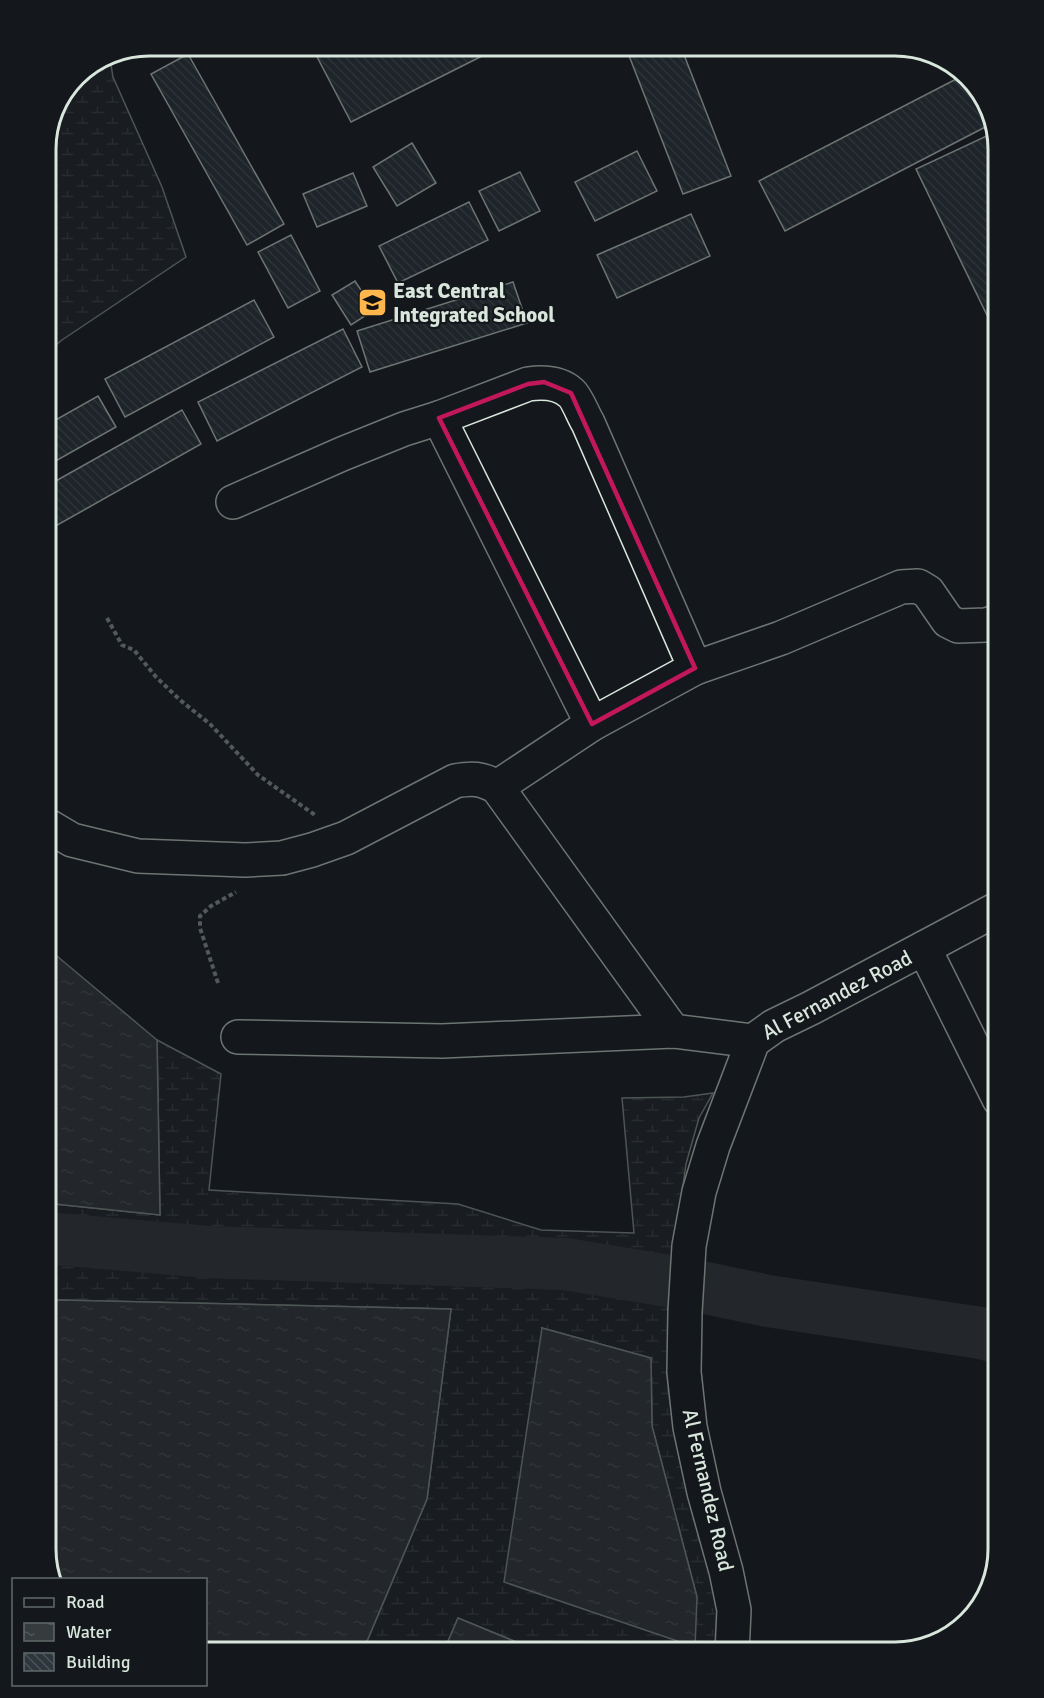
<svg xmlns="http://www.w3.org/2000/svg" width="1044" height="1698" font-family="Signika,sans-serif">
  <style>
    .wetland { fill: url(#wetland-marsh); stroke: #939e99; stroke-width: 1.5; fill-rule: evenodd }
    .water { fill: url(#water-ripples); stroke: #939e99; stroke-width: 1.5 }
    .lines { fill: none; stroke-linecap: round; stroke-linejoin: round }
    .river { stroke: #363b3e; stroke-width: 52 }
    .building { fill: url(#building-back-hatch); stroke: #d8e6dc; stroke-width: 1.5 }
    .minor-casing { stroke: #d8e6dc; stroke-width: 36 }
    .path { stroke: #9da8a2; stroke-width: 4; stroke-dasharray: 4.5 3; stroke-linecap: butt }
    .minor { stroke: #14181c; stroke-width: 33 }
    .marked { fill: none; stroke: #c2185b; stroke-width: 4.5; stroke-linejoin: round }
    .labels { text-anchor: middle; dominant-baseline: central; stroke-width: 4.5; stroke-linejoin: round; paint-order: stroke }
    .poi-label { font-size: 21px; font-weight: bold; fill: #d8e6dc; stroke: #14181c; text-anchor: start }
    .street-label { font-size: 21px; fill: #d8e6dc; stroke: #14181c }
    .rim { fill: none; stroke: #d8e6dc; stroke-width: 3 }
  </style>
  <defs>
    <pattern id="wetland-marsh" width="20" height="14" patternUnits="userSpaceOnUse" patternTransform="scale(1.5)"><rect width="20" height="14" fill="#202428"/><path d="M1 5h8M5 5V1M11 12h8M15 12V8" fill="none" stroke="#404447"/></pattern>
    <pattern id="water-ripples" width="26" height="14" patternUnits="userSpaceOnUse" patternTransform="scale(1.5)"><rect width="26" height="14" fill="#363b3e"/><path d="M2 4q2-2 4 0t4 0M15 11q2-2 4 0t4 0" fill="none" stroke="#525759"/></pattern>
    <pattern id="building-back-hatch" width="6" height="6" patternUnits="userSpaceOnUse" patternTransform="scale(1.5)"><rect width="6" height="6" fill="#2c363c"/><path d="M-1 5l2 2M0 0l6 6M5-1l2 2" fill="none" stroke="#4a5358"/></pattern>
  </defs>
  <rect width="100%" height="100%" fill="#14181c"/>
  <g class="wetland">
    <path d="M109,53L113,77L162,187L186,257L62,340L45,354V142L76,75Z"/>
    <path d="M157,1040L221,1074L209,1190L458,1204L541,1230L634,1233L622,1098L684,1097L713,1093L699,1118L686,1164L678,1222L666,1289L671,1350L725,1602L723,1653H543L458,1618L443,1653H362L427,1499L451,1309L61,1300L45,1302V1203L160,1215ZM542,1328L651,1358L652,1426L697,1597Z"/>
  </g>
  <g class="water">
    <path d="M45,946L157,1040L160,1215L45,1203Z"/>
    <path d="M61,1300L451,1309L427,1499L362,1653H206V1580L52,1579L45,1549V1302Z"/>
    <path d="M542,1328L651,1358L652,1426L697,1597L695,1647L504,1582Z"/>
    <path d="M458,1618L543,1653H443Z"/>
  </g>
  <g class="lines">
    <path class="river" d="M45,1238L208,1252L565,1264L687,1284L768,1301L981,1333L999,1338"/>
  </g>
  <g class="building">
    <path d="M681,47L731,176L683,194L626,48Z"/>
    <path d="M494,50L351,122L314,51L494,49Z"/>
    <path d="M188,54L284,224L247,245L151,74Z"/>
    <path d="M964,75L988,103L993,123L785,231L759,181Z"/>
    <path d="M995,132L999,149V340L916,169Z"/>
    <path d="M412,143L436,183L397,206L373,167Z"/>
    <path d="M637,151L657,191L595,221L575,182Z"/>
    <path d="M520,172L540,211L499,231L479,191Z"/>
    <path d="M353,173L367,206L317,227L303,194Z"/>
    <path d="M469,202L488,240L398,283L379,246Z"/>
    <path d="M691,214L710,256L617,298L597,255Z"/>
    <path d="M291,235L320,291L288,308L258,252Z"/>
    <path d="M355,281L374,310L351,325L332,295Z"/>
    <path d="M513,282L527,323L370,372L357,331Z"/>
    <path d="M254,300L274,337L125,417L105,379Z"/>
    <path d="M343,329L362,367L217,441L198,402Z"/>
    <path d="M98,396L116,427L45,467V426Z"/>
    <path d="M182,410L201,444L45,532V487Z"/>
  </g>
  <g class="lines">
    <defs>
      <g id="minor">
        <path d="M439,418L592,724"/>
        <path d="M233,502L342,454L404,429L439,418L528,384C542,382 559,382 571,393C577,398 583,415 588,423L695,668"/>
        <path d="M497,787L592,724L695,668L781,638L901,587L918,586L928,592L948,621L958,626L986,625L999,621"/>
        <path d="M45,824L72,840L138,856L245,860L282,858L312,850L346,838L455,781C472,778 481,778 497,787L673,1031"/>
        <path d="M924,948L999,1099"/>
        <path d="M238,1037L442,1041L673,1031L753,1041"/>
        <path d="M732,1653L734,1610L726,1571L704,1492L690,1427L684,1372L685,1312L689,1246L699,1192L713,1146L753,1041L774,1026L811,1008L999,908"/>
      </g>
    </defs>
    <use href="#minor" class="minor-casing"/>
    <g class="path">
      <path d="M107,618L122,645L134,650L156,677L180,700L210,724L258,775L315,815"/>
      <path d="M218,983L200,928V916L211,906L236,892"/>
    </g>
    <use href="#minor" class="minor"/>
  </g>
  <path d="M0 0H1044V1698H0ZM544,382L571,393L695,668L592,724L439,418L528,384Z" fill="#14181c" fill-opacity=".55" fill-rule="evenodd"/>
  <path class="marked" d="M544,382L571,393L695,668L592,724L439,418L528,384Z"/>
  <defs>
    <symbol id="school-square" viewBox="-11 -11 22 22"><rect x="-9" y="-9" width="18" height="18" rx="4" fill="#ffb74d" stroke="#14181c"/><path d="M0-5L7-2L0 1L-7-2ZM-4 1L0 2.5L4 1V4Q0 6-4 4Z" fill="#111"/></symbol>
  </defs>
  <g fill-rule="evenodd">
    <use href="#school-square" x="356" y="286" width="33" height="33"/>
  </g>
  <g class="labels">
    <g class="poi-label">
      <text x="393" y="291">East Central<tspan x="393" dy="24">Integrated School</tspan></text>
    </g>
    <g class="street-label">
      <text transform="translate(837 995) rotate(-28)">Al Fernandez Road</text>
      <text transform="translate(708 1490) rotate(77)">Al Fernandez Road</text>
    </g>
  </g>
  <path d="M0 0H1044V1698H0ZM149 56H895A93 93 0 0 1 988 149V1549A93 93 0 0 1 895 1642H149A93 93 0 0 1 56 1549V149A93 93 0 0 1 149 56Z" fill="#14181c" fill-rule="evenodd"/>
  <path class="rim" d="M149 56H895A93 93 0 0 1 988 149V1549A93 93 0 0 1 895 1642H149A93 93 0 0 1 56 1549V149A93 93 0 0 1 149 56Z"/>
  <rect x="12" y="1578" width="195" height="108" fill="#14181c" stroke="#626a69" stroke-width="1.5"/>
  <rect x="24" y="1598" width="30" height="9" fill="#14181c" stroke="#626a69" stroke-width="1.5"/>
  <text x="66" y="1608" font-size="18" fill="#d8e6dc">Road</text>
  <rect x="24" y="1623" width="30" height="18" fill="url(#water-ripples)" stroke="#626a69" stroke-width="1.5"/>
  <text x="66" y="1638" font-size="18" fill="#d8e6dc">Water</text>
  <rect x="24" y="1653" width="30" height="18" fill="url(#building-back-hatch)" stroke="#626a69" stroke-width="1.5"/>
  <text x="66" y="1668" font-size="18" fill="#d8e6dc">Building</text>
</svg>
